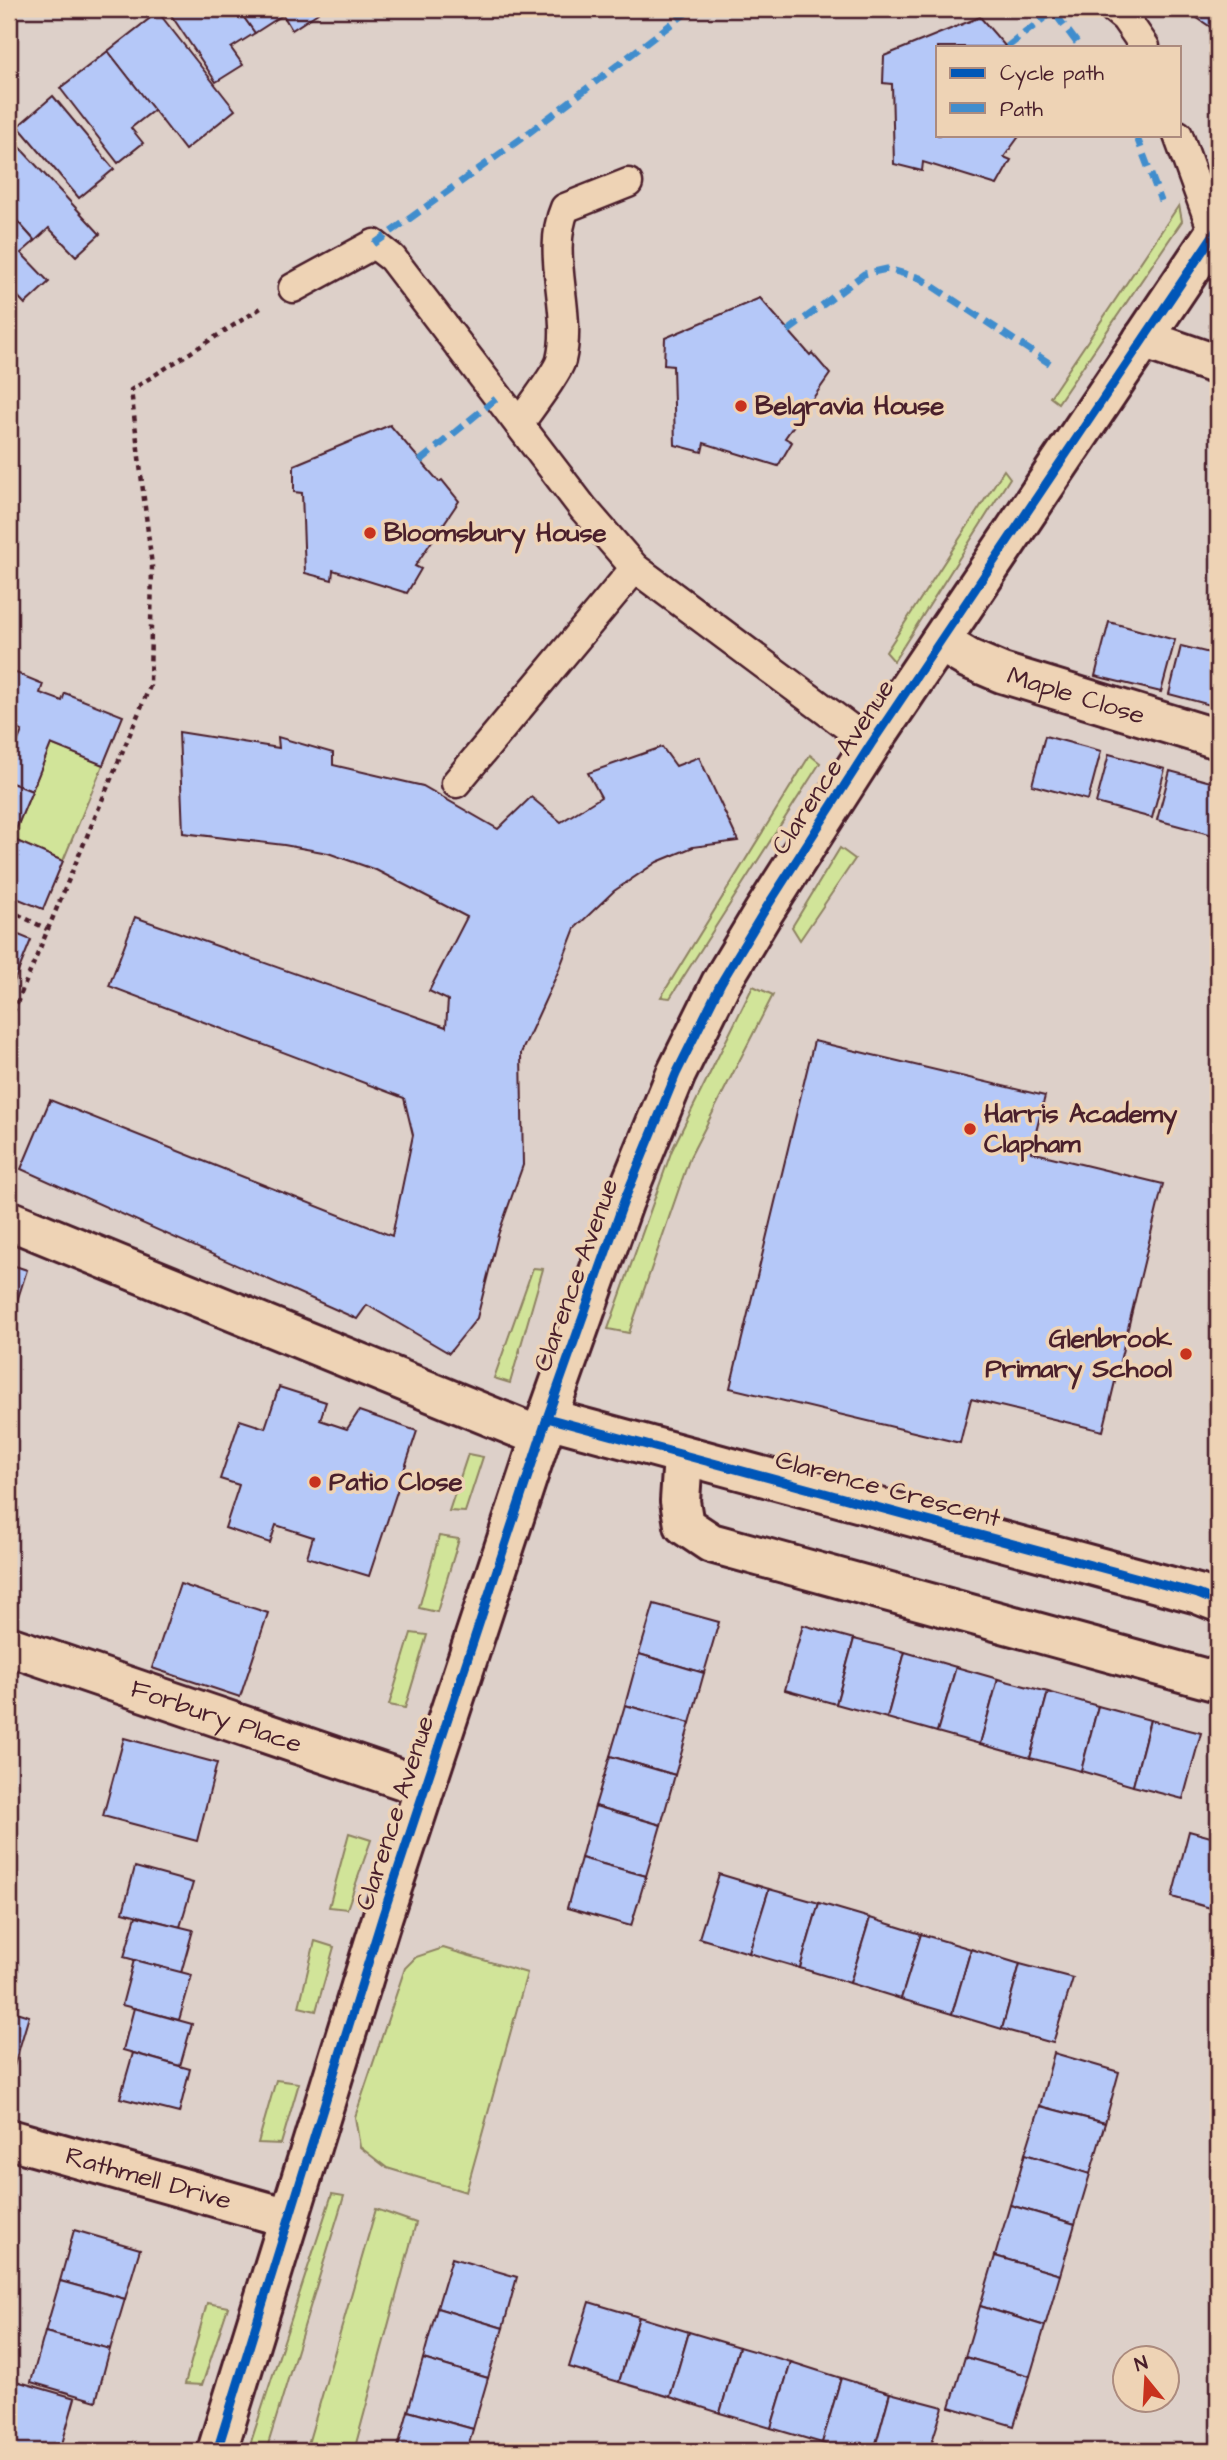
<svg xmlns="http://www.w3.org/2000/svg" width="1227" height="2460" font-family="'Architects Daughter',sans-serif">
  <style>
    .green { fill: #d1e499; stroke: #8e8262; stroke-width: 2 }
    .building { fill: #b5c8f8; stroke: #4a1f2b; stroke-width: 2 }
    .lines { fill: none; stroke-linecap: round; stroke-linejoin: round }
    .lane-casing { stroke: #4a1f2b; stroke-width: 33 }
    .street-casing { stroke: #4a1f2b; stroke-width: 44 }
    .path { stroke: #4a1f2b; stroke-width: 4.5; stroke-dasharray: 5 5; stroke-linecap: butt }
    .lane { stroke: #eed3b5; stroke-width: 28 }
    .street { stroke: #eed3b5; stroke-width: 38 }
    .quiet { stroke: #418dcd; stroke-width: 7; stroke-dasharray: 14 7; stroke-linecap: butt }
    .cycleway-casing { stroke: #eed3b5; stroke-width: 13 }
    .cycleway { stroke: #0057b8; stroke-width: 9 }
    .poi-dot { fill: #c8321e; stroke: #eed3b5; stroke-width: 2.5 }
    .labels { text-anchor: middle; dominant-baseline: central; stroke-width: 7; stroke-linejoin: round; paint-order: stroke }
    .poi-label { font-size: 26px; font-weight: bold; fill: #4a1f2b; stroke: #eed3b5; text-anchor: start }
    .street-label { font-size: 26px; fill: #4a1f2b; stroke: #eed3b5 }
  </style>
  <rect width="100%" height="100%" fill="#ddd0c9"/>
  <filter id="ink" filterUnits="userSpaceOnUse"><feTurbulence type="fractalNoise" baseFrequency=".0143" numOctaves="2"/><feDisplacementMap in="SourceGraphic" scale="14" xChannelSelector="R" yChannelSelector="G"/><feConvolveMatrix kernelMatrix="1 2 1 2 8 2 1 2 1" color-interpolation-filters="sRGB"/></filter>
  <g filter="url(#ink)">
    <g class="green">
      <path d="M1179,205L1182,221L1058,403L1050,397Z"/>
      <path d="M1004,470L1010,478L894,661L886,652Z"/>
      <path d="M51,744L103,765L63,861L12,839Z"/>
      <path d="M810,755L820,763L670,998L661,997Z"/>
      <path d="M840,848L855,859L800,940L792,927Z"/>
      <path d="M753,986L773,995L690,1157L629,1333L608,1329L672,1150Z"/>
      <path d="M533,1268L543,1269L510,1383L494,1378Z"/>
      <path d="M468,1454L483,1457L465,1512L449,1511Z"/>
      <path d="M439,1536L459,1539L437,1612L419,1608Z"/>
      <path d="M411,1633L427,1635L405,1708L389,1705Z"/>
      <path d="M349,1833L371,1840L347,1909L329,1907Z"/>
      <path d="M315,1941L334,1947L316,2011L299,2007Z"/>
      <path d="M443,1948L527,1973L466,2192L387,2168L360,2147L355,2117L405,1968L416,1957Z"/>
      <path d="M276,2080L299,2083L281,2144L258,2143Z"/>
      <path d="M332,2194L344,2196L266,2451H248Z"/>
      <path d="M376,2209L416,2223L354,2451H306Z"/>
      <path d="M207,2303L228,2307L202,2385L185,2384Z"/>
    </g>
    <g class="building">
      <path d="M167,9H238L255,33L231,48L243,65L216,82Z"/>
      <path d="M238,9H316L318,13L292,30L283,15L255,33Z"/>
      <path d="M1184,9H1218V32Z"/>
      <path d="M158,12L235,110L185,150L108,51Z"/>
      <path d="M980,17L1006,47H938V135H1020L1004,157L1011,160L997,185L923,162L922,171L894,164L892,84L883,83L884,56Z"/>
      <path d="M108,51L154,110L131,128L143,143L118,163L60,88Z"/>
      <path d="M53,96L114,169L79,198L18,126Z"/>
      <path d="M9,136L100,234L76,256L49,228L35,241L9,212Z"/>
      <path d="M9,212L35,241L21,253L49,282L25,304L9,287Z"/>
      <path d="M760,298L810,355L812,353L830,374L785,438L792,442L778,466L704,443L702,452L675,445L673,366L664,365L665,338Z"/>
      <path d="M390,425L439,482L442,480L459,501L415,566L421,569L407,593L333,570L332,580L305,573L302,493L294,492V465Z"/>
      <path d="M1109,622L1175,640L1161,692L1095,676Z"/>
      <path d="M1181,646L1218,655V707L1169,694Z"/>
      <path d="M9,670L43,684L40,693L62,701L65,693L123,716L103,765L51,744L32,791L9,782V762L22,731L9,726Z"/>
      <path d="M179,732L279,748L278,737L333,753V765L423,786L498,829L531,797L561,822L601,797L588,773L662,747L676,766L699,757L738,841L693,847L657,862L614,891L575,928L558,972L521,1053L523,1165L498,1235L477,1318L449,1353L367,1305L357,1319L21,1169L50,1100L392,1236L413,1135L404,1098L109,986L135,917L446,1027L448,1000L429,991L467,917L376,870L328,853L284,845L183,833Z"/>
      <path d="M1045,736L1101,751L1088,800L1032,785Z"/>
      <path d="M1109,754L1165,769L1152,818L1096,803Z"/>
      <path d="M1170,771L1218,784V814L1213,835L1157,820Z"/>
      <path d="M9,782L32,791L12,839L63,861L43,909L9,895Z"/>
      <path d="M9,931L31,940L11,989L9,988Z"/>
      <path d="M814,1041L1045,1096L1031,1152L1163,1184L1103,1431L971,1399L960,1443L730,1388Z"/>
      <path d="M9,1264L27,1270L9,1326Z"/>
      <path d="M279,1387L326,1402L320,1420L347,1429L359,1411L417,1431L369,1576L307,1557L313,1537L276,1525L270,1543L225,1528L239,1485L220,1479L240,1420L265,1428Z"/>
      <path d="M180,1584L268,1613L240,1697L152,1668Z"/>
      <path d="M654,1604L719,1622L704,1673L639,1654Z"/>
      <path d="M803,1625L854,1639L836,1704L785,1690Z"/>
      <path d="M854,1639L905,1652L887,1718L836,1704Z"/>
      <path d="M905,1652L956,1667L937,1732L887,1718Z"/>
      <path d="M639,1654L704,1673L690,1723L625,1705Z"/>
      <path d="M956,1667L998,1679L980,1744L937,1732Z"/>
      <path d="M998,1679L1048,1692L1030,1758L980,1744Z"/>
      <path d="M1048,1692L1098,1706L1081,1771L1030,1758Z"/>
      <path d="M625,1705L690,1723L675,1775L610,1756Z"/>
      <path d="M1098,1706L1150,1720L1133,1786L1081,1771Z"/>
      <path d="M1150,1720L1201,1733L1183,1799L1133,1786Z"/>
      <path d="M124,1738L217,1763L197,1841L103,1816Z"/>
      <path d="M610,1756L675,1775L661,1825L595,1806Z"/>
      <path d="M595,1806L661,1825L646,1876L581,1858Z"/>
      <path d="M1189,1831L1218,1839V1895L1214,1909L1172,1897Z"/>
      <path d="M581,1858L646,1876L631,1926L567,1908Z"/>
      <path d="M135,1867L193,1883L180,1927L123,1912Z"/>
      <path d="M719,1874L769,1889L749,1953L699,1938Z"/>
      <path d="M769,1889L819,1903L800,1968L749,1953Z"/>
      <path d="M819,1903L870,1918L850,1983L800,1968Z"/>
      <path d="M136,1916L193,1930L181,1973L124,1957Z"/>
      <path d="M870,1918L921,1934L901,1999L850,1983Z"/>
      <path d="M921,1934L971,1949L952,2014L901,1999Z"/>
      <path d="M971,1949L1020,1964L1002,2029L952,2014Z"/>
      <path d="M134,1960L192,1975L179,2020L122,2005Z"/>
      <path d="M1020,1964L1073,1978L1053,2043L1002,2029Z"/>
      <path d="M134,2008L192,2024L180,2066L123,2050Z"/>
      <path d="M9,2010L29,2016L12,2073L9,2072Z"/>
      <path d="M133,2053L190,2069L179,2113L120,2098Z"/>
      <path d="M1054,2053L1119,2072L1105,2123L1040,2106Z"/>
      <path d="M1040,2106L1105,2123L1090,2174L1025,2154Z"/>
      <path d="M1025,2154L1090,2174L1075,2224L1010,2205Z"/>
      <path d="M1010,2205L1075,2224L1060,2275L995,2256Z"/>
      <path d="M74,2230L140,2249L125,2299L60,2281Z"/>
      <path d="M995,2256L1060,2275L1045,2326L980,2306Z"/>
      <path d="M452,2258L517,2277L503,2328L437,2308Z"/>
      <path d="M60,2281L125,2299L110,2349L45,2332Z"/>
      <path d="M589,2302L639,2317L619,2382L569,2367Z"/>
      <path d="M980,2306L1045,2326L1030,2376L965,2357Z"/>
      <path d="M437,2308L503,2328L488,2378L423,2359Z"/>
      <path d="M639,2317L689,2332L670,2397L619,2382Z"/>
      <path d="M45,2332L110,2349L96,2401L31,2382Z"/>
      <path d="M689,2332L739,2347L720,2413L670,2397Z"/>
      <path d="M739,2347L791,2362L771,2428L720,2413Z"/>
      <path d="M965,2357L1030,2376L1014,2426L950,2407Z"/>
      <path d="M423,2359L488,2378L473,2429L408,2411Z"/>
      <path d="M791,2362L841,2378L822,2443L771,2428Z"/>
      <path d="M841,2378L890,2393L874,2451H850L822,2443Z"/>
      <path d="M9,2379L75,2398L60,2451H9Z"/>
      <path d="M890,2393L943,2407L929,2451H874Z"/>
      <path d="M408,2411L473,2429L467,2451H397Z"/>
    </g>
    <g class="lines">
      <defs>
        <g id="lane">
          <path d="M1114,9L1125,18L1145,47"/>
          <path d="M1178,135L1214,234"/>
          <path d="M293,288L374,244L392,258L583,508L635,568L871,744"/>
          <path d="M519,424C528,411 558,372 561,360C573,311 545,255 565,208L628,183"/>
          <path d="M456,783L635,568"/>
        </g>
        <g id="street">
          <path d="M1143,339L1218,365"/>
          <path id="s1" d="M940,642L969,659L1002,673L1218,739"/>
          <path d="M9,1220L541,1437"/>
          <path d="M547,1418L1198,1594L1218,1602"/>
          <path d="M683,1456L680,1501L684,1525L711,1543L1218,1682"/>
          <path id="s2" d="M9,1646L424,1787"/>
          <path id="s3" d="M9,2139L289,2218"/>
          <path d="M217,2451L383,1915L547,1418L624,1201L676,1074L721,983L763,913L871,744L1218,228"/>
        </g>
      </defs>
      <use href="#lane" class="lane-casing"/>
      <use href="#street" class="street-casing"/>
      <g class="path">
        <path d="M9,910L47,929"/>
        <path d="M9,1022L150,686L152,566L131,390L261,308"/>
      </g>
      <use href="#lane" class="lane"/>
      <use href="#street" class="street"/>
      <g class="quiet">
        <path d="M1007,47L1053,11L1080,47"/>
        <path d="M1136,135L1161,201"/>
        <path d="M374,244L522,138L691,9"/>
        <path d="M788,331L864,274L887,269L920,278L1052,365"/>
        <path d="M420,461L498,397"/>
      </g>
      <defs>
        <g id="cycleway">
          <path d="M547,1418L1198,1594L1218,1602"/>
          <path d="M217,2451L383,1915L547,1418L624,1201L676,1074L721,983L763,913L871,744L1218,228"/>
        </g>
      </defs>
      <use href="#cycleway" class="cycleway-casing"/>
      <use href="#cycleway" class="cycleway"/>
    </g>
  </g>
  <g class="poi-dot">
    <circle cx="741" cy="406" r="7"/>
    <circle cx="370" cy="533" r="7"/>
    <circle cx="970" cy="1129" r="7"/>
    <circle cx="1186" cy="1354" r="7"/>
    <circle cx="315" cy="1482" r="7"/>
  </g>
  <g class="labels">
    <g class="poi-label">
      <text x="755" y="406">Belgravia House</text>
      <text x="384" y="533">Bloomsbury House</text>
      <text x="984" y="1114">Harris Academy<tspan x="984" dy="30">Clapham</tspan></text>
      <text x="1172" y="1339" text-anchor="end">Glenbrook<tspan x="1172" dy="30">Primary School</tspan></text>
      <text x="329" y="1482">Patio Close</text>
    </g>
    <g class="street-label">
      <text stroke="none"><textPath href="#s1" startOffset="147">Maple Close</textPath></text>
      <text transform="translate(833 767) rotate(-57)">Clarence Avenue</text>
      <text transform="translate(576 1275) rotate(-70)">Clarence Avenue</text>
      <text transform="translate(888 1489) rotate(15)">Clarence Crescent</text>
      <text stroke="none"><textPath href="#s2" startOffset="219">Forbury Place</textPath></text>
      <text transform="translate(395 1813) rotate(-72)">Clarence Avenue</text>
      <text stroke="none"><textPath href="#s3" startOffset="145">Rathmell Drive</textPath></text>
    </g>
  </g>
  <rect width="1227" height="2460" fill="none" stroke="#eed3b5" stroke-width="35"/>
  <rect x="18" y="18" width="1192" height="2425" fill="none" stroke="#4a1f2b" stroke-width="2.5" filter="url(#ink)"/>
  <rect x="936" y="46" width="245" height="91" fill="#eed3b5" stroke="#ac8b7e" stroke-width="2"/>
  <rect x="950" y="68" width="35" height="10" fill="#0057b8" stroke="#ac8b7e" stroke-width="2"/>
  <text x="1000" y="80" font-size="21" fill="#4a1f2b">Cycle path</text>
  <rect x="950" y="103" width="35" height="10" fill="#418dcd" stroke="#ac8b7e" stroke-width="2"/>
  <text x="1000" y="116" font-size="21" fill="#4a1f2b">Path</text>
  <g transform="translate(1146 2379) rotate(342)"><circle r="33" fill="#eed3b5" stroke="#ac8b7e" stroke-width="2"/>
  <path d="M0-5L12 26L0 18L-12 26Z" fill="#c8321e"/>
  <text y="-10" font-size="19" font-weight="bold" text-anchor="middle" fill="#4a1f2b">N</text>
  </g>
</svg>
